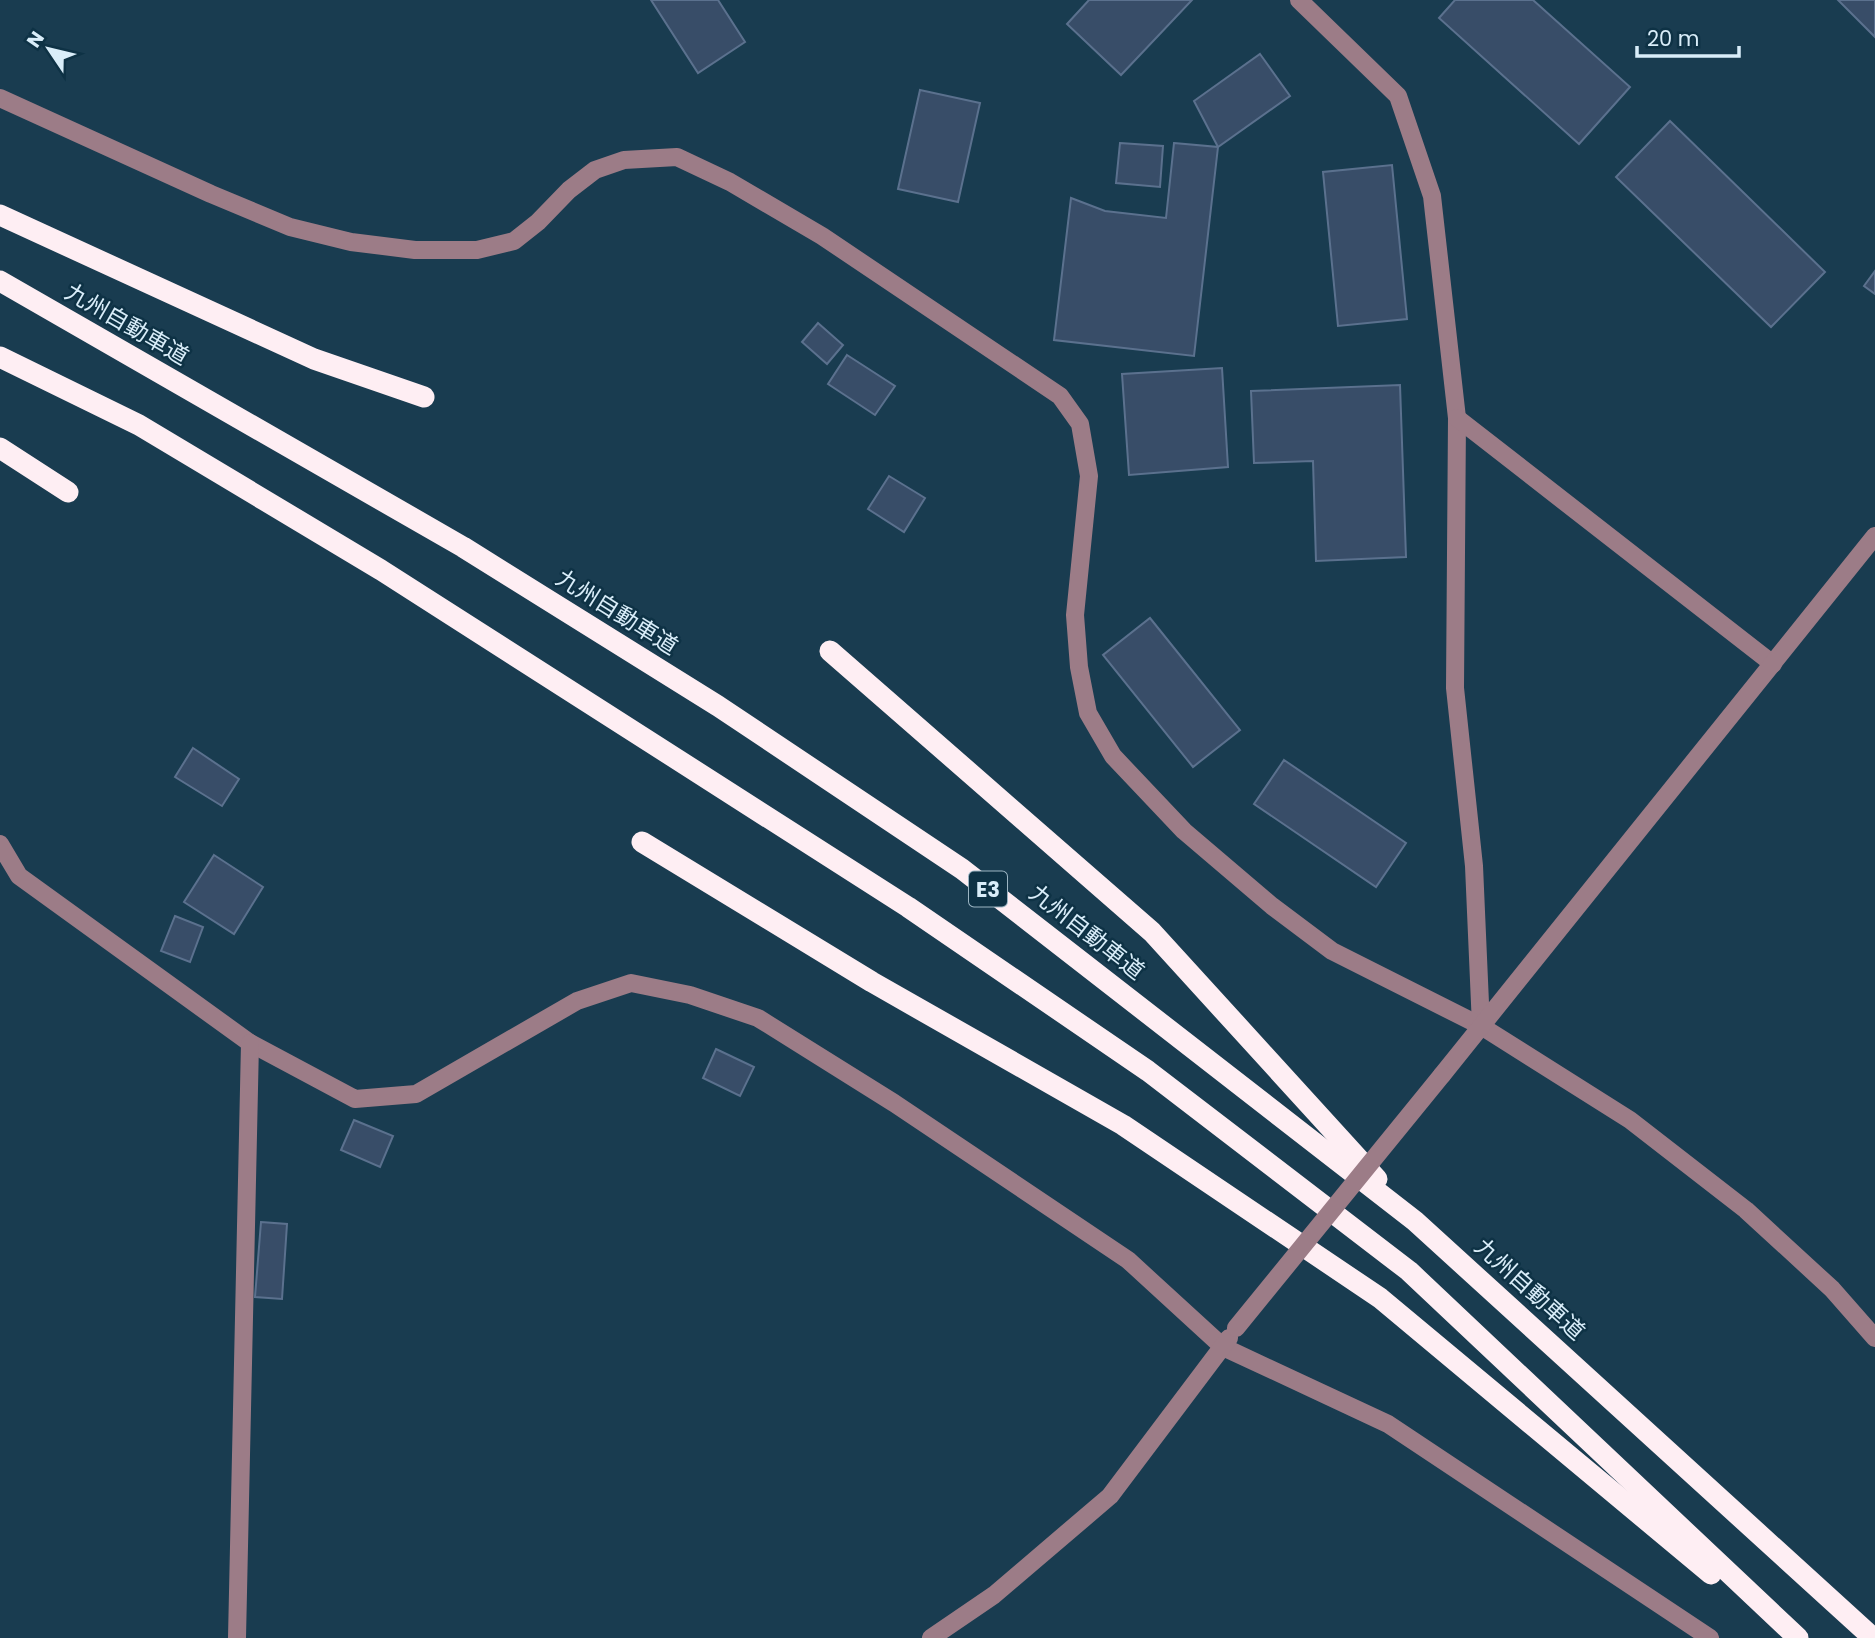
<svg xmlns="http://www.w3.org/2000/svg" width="1875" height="1638" font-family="Poppins,'Noto Sans JP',sans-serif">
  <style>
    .building { fill: #384d68; stroke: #5b718e; stroke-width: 2 }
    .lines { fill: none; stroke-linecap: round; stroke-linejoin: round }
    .minor { stroke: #9c7c87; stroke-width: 18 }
    .highway { stroke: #feeef3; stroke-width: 21 }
    .minor-bridge { stroke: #9c7c87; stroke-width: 18 }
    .labels { text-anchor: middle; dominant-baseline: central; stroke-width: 5; stroke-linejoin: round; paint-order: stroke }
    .shield { fill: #0e3245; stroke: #9cb5c3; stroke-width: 2 }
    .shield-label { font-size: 21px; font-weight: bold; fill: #d9edf9 }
    .street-label { font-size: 23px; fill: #d9edf9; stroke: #0e3245 }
  </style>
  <rect width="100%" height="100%" fill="#193c50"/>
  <g class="building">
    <path d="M651,0H718L745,42L698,73Z"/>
    <path d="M1089,0H1192L1121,75L1067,24Z"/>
    <path d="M1455,0H1533L1630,87L1579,144L1439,18Z"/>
    <path d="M1838,0H1875V37Z"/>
    <path d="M1260,54L1290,96L1218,147L1194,101Z"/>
    <path d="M920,90L980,103L958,202L898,189Z"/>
    <path d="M1670,121L1825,272L1771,327L1616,177Z"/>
    <path d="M1120,143L1163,146L1160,187L1116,183Z"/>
    <path d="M1174,143L1218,147L1194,356L1054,340L1071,198L1105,211L1166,218Z"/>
    <path d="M1392,165L1407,319L1338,326L1323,172Z"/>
    <path d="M1875,271V294L1864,286Z"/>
    <path d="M818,323L843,345L827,364L802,342Z"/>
    <path d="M847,355L895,386L875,415L828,384Z"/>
    <path d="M1222,368L1228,467L1129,475L1122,374Z"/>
    <path d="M1400,385L1406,557L1316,561L1313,461L1254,463L1251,391Z"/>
    <path d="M889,476L925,498L904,532L868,509Z"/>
    <path d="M1150,618L1240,730L1193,767L1103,655Z"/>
    <path d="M193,748L239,779L222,806L175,777Z"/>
    <path d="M1284,760L1406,843L1376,887L1254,804Z"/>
    <path d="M214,855L263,887L234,934L184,902Z"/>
    <path d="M175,916L203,927L190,962L161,951Z"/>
    <path d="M716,1049L754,1067L740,1096L703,1078Z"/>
    <path d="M354,1120L393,1136L380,1167L341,1150Z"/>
    <path d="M261,1222L287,1224L282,1299L255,1297Z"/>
  </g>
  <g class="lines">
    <g class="minor">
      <path d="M1299,0L1398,96L1432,196L1457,418L1455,688L1474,866L1481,1026"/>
      <path d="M0,98L211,194L290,227L351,242L415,250H477L514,241L538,222L569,190L595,170L624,160L677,157L730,182L822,236L1060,396L1080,424L1089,476L1075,615L1079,667L1088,713L1113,756L1184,831L1272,906L1332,951L1481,1026L1630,1120L1746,1210L1832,1289L1875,1338"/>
      <path d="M1457,418L1773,664"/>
      <path d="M0,844L19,876L250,1043L355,1099L416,1094L577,1001L631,983L690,995L758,1018L894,1103L1128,1260L1223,1347L1388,1424L1710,1638"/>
      <path d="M1442,1075L1875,536"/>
      <path d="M237,1638L250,1043"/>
      <path d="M931,1638L994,1595L1110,1496L1229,1338"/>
    </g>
    <g class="highway">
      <path d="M0,215L314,359L424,397"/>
      <path d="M0,281L463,547L718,706L962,869L1415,1221L1873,1638"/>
      <path d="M0,357L139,425L381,570L908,907L1148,1071L1409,1271L1798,1638"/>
      <path d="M0,448L68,492"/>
      <path d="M830,651L1152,932L1377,1179"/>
      <path d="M642,842L872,982L1123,1125L1380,1298L1711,1574"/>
    </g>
    <path class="minor-bridge" d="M1236,1328L1442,1075"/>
  </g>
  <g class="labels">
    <rect class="shield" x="969" y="871.5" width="38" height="35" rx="5"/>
    <g class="shield-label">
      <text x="988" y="889">E3</text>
    </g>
    <g class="street-label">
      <text transform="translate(127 324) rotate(30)">九州自動車道</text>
      <text transform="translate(617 612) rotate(32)">九州自動車道</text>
      <text transform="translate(1087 932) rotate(38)">九州自動車道</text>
      <text transform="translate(1530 1289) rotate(42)">九州自動車道</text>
    </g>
  </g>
  <g transform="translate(49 49) rotate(305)" stroke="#0e3245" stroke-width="5" paint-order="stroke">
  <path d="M0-5L12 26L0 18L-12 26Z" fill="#d9edf9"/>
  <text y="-10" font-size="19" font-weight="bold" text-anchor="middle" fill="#d9edf9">N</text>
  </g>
  <path d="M1637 46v10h102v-10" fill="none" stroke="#d9edf9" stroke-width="3.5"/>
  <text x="1647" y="46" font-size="21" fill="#d9edf9" stroke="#0e3245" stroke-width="5" paint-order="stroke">20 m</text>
</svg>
